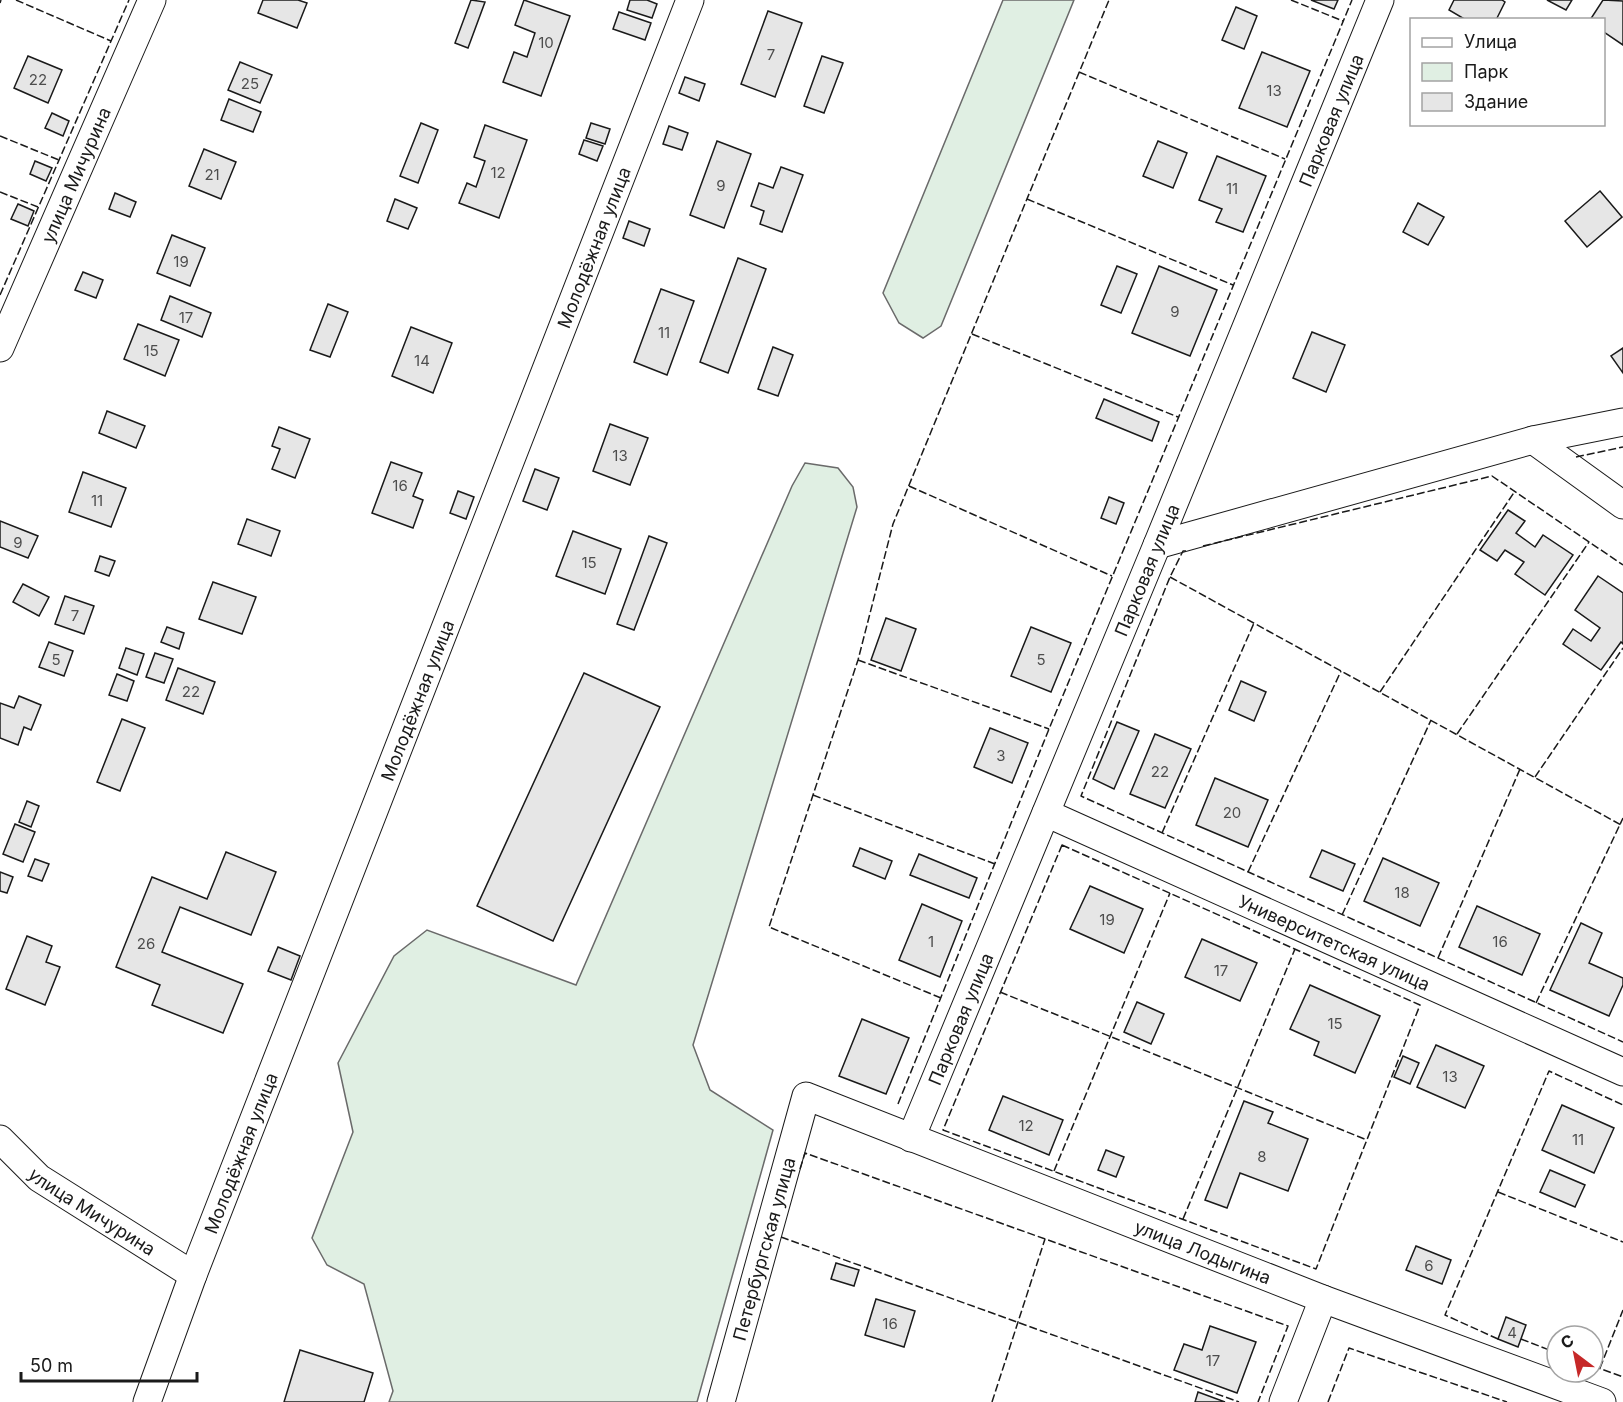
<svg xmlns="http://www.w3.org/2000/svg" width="1623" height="1402" font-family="Inter,sans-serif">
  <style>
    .green { fill: #e0efe3; stroke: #6a6a6a; stroke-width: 1.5 }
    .building { fill: #e6e6e6; stroke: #1a1a1a; stroke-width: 1.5 }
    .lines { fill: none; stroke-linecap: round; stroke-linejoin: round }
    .minor-casing { stroke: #1a1a1a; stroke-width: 29 }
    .minor { stroke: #fff; stroke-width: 27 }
    .fence { stroke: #1a1a1a; stroke-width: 1.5; stroke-dasharray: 8 3; stroke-linecap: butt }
    .labels { text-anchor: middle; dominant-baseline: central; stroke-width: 4.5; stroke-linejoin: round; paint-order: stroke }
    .number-label { font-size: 15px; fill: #4d4d4d }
    .street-label { font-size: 18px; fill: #1a1a1a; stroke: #fff }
  </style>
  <rect width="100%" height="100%" fill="#fff"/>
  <g class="green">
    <path d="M1003,0H1074L941,326L923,338L899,323L883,293Z"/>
    <path d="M805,463L838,468L853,487L857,507L693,1045L710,1090L773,1130L697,1402H389L393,1391L364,1284L327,1265L312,1238L353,1132L338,1063L394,956L427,930L576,985L792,486Z"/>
  </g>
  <g class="building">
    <path d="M263,0H298L307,3L297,28L258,13Z"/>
    <path d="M471,0L485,2L468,48L455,43Z"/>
    <path d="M524,0L570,16L541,96L503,82L514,52L527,57L535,33L515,25Z"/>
    <path d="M630,0H647L657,4L652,18L627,10Z"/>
    <path d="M1311,0H1338L1334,9Z"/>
    <path d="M1454,0H1502L1505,2L1496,20H1466L1449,10Z"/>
    <path d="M1547,0H1572L1566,10Z"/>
    <path d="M1603,0L1623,1V45L1604,32V20H1590Z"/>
    <path d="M1236,7L1257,16L1244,49L1222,40Z"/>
    <path d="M768,11L802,23L775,97L741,84Z"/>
    <path d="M619,12L651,23L645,40L613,29Z"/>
    <path d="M1262,52L1310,71L1287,127L1239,108Z"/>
    <path d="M28,56L62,70L48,103L14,88Z"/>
    <path d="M822,56L843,63L824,113L804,106Z"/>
    <path d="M240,62L272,75L260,103L228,90Z"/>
    <path d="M685,77L705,84L699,101L679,93Z"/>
    <path d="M229,99L261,112L253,132L221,120Z"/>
    <path d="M52,113L69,121L63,136L45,128Z"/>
    <path d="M421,123L438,130L418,183L400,176Z"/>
    <path d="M591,123L610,129L605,144L586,138Z"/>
    <path d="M485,125L527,140L499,218L459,203L467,183L476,187L485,161L474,157Z"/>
    <path d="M669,126L688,133L682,150L663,144Z"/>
    <path d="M584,140L603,146L597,161L579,154Z"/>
    <path d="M717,141L751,154L724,228L690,215Z"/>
    <path d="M1158,141L1187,153L1173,188L1143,176Z"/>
    <path d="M204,149L236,162L221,199L189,186Z"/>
    <path d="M1217,156L1266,176L1243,232L1216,222L1222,209L1199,200Z"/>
    <path d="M35,161L52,168L46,181L30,174Z"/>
    <path d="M781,167L803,175L782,232L760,224L764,211L751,206L759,183L773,188Z"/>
    <path d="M1600,191L1622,217L1587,247L1565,221Z"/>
    <path d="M115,193L136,202L130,217L109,209Z"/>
    <path d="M395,199L417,208L408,229L387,221Z"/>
    <path d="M1418,203L1444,217L1428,245L1403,232Z"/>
    <path d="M18,204L34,211L28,226L11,219Z"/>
    <path d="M629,221L650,229L644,246L623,238Z"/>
    <path d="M172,235L205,248L190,286L157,273Z"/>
    <path d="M738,258L766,269L728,373L700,362Z"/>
    <path d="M1117,266L1137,274L1121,313L1101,305Z"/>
    <path d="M1159,266L1217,290L1190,356L1132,333Z"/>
    <path d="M83,272L103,280L96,298L75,290Z"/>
    <path d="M661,289L694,301L667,375L634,362Z"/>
    <path d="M170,296L211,313L202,337L161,320Z"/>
    <path d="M328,304L348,312L330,357L310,350Z"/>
    <path d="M138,324L179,340L165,376L124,359Z"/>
    <path d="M411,327L452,343L433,393L392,376Z"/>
    <path d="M1312,332L1345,345L1326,392L1293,378Z"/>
    <path d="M773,347L793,355L778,396L758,389Z"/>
    <path d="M1623,348V373L1611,356Z"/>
    <path d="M1104,399L1159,422L1152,441L1096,418Z"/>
    <path d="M107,411L145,426L136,448L99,433Z"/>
    <path d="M610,424L648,438L630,485L593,471Z"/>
    <path d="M279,427L310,439L295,478L272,469L280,449L272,446Z"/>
    <path d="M391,462L422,473L413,496L423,500L413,528L372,513Z"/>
    <path d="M535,469L559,478L547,510L523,501Z"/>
    <path d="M83,472L126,488L111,527L69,512Z"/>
    <path d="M458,491L474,497L466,519L450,513Z"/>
    <path d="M1109,497L1124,503L1116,524L1101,518Z"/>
    <path d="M1508,510L1525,521L1516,533L1535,547L1543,535L1573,555L1545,595L1515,574L1524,562L1505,550L1497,561L1480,550Z"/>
    <path d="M247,519L280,531L271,556L238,544Z"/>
    <path d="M0,521L38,536L28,558L0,547Z"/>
    <path d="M573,531L621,549L605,594L556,576Z"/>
    <path d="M649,536L667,543L634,630L617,624Z"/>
    <path d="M100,556L115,561L109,576L95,571Z"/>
    <path d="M1598,576L1623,593V644L1621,642L1601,670L1563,644L1573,629L1591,641L1600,628L1575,610Z"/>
    <path d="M213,582L256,597L242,634L199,619Z"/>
    <path d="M23,584L49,597L39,616L13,602Z"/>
    <path d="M65,596L94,606L84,634L55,624Z"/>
    <path d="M886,618L916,629L901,671L871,660Z"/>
    <path d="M167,627L184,633L179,649L161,642Z"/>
    <path d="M1031,627L1071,643L1051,692L1011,676Z"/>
    <path d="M49,642L73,651L64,676L39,667Z"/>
    <path d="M126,648L144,654L137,675L119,668Z"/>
    <path d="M155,653L173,659L164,683L146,677Z"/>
    <path d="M178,668L215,682L203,714L166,700Z"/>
    <path d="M584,673L660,707L553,941L477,906Z"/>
    <path d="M117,674L134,681L127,701L109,695Z"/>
    <path d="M1241,681L1266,692L1254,721L1229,710Z"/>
    <path d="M19,696L41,705L31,730L24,727L18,745L0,738V703L14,708Z"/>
    <path d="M122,719L145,728L120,791L97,782Z"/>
    <path d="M1117,722L1139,731L1114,789L1093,779Z"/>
    <path d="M990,728L1028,743L1012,783L974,767Z"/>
    <path d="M1155,734L1191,749L1165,808L1130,794Z"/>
    <path d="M1215,778L1268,800L1248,847L1196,825Z"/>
    <path d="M27,801L39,806L31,827L19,822Z"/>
    <path d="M15,824L35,832L23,862L3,854Z"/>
    <path d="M860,848L892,861L885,879L853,866Z"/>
    <path d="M1322,850L1355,864L1343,891L1310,877Z"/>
    <path d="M226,852L276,872L251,935L180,907L162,952L243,984L223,1033L152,1005L160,985L116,967L152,877L207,899Z"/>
    <path d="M919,854L977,878L969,898L910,875Z"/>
    <path d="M1383,858L1439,883L1420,926L1364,901Z"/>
    <path d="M35,859L49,864L42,881L28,876Z"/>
    <path d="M0,872L13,877L7,893L0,891Z"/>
    <path d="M1090,886L1143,909L1124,953L1070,929Z"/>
    <path d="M922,904L962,921L940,977L899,960Z"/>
    <path d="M1477,906L1540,934L1522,975L1459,947Z"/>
    <path d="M1581,923L1602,933L1589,963L1623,978V985L1609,1016L1550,990Z"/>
    <path d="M27,936L52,946L46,962L60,967L45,1005L6,989Z"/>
    <path d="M1202,939L1257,963L1240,1001L1185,977Z"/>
    <path d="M278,947L300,956L291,980L268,971Z"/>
    <path d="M1310,985L1380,1016L1355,1073L1314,1055L1319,1042L1290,1029Z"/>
    <path d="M1137,1002L1164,1014L1151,1044L1124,1032Z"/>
    <path d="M862,1019L909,1038L886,1094L839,1076Z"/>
    <path d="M1436,1045L1484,1066L1465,1108L1417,1087Z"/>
    <path d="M1403,1056L1419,1063L1410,1084L1394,1077Z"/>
    <path d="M1003,1096L1063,1120L1049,1155L989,1130Z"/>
    <path d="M1244,1101L1273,1112L1268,1123L1308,1139L1288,1191L1240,1173L1227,1208L1205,1200Z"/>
    <path d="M1562,1105L1614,1128L1594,1173L1542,1150Z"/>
    <path d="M1106,1150L1124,1157L1116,1177L1098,1170Z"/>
    <path d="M1550,1170L1585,1185L1575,1207L1540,1192Z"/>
    <path d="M1416,1246L1451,1260L1442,1284L1406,1270Z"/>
    <path d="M836,1263L859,1270L854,1286L831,1279Z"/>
    <path d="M876,1299L915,1311L904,1347L865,1335Z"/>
    <path d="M1506,1317L1526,1325L1518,1347L1498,1339Z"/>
    <path d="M1210,1326L1256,1342L1237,1393L1174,1370L1184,1344L1202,1350Z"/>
    <path d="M300,1350L373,1373L364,1402H284Z"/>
    <path d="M1198,1392L1225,1402H1195Z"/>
  </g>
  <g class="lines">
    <defs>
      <g id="minor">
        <path id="s1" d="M0,348L152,0"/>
        <path d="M1533,440L1623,505"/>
        <path d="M1157,545L1533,440L1623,422"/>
        <path id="s2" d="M1046,813L1623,1072"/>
        <path id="s3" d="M911,1138L1157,545L1380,0"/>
        <path id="s4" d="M0,1139L39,1178L193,1275"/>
        <path id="s5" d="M147,1402L193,1275L690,0"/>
        <path id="s6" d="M721,1402L806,1096L1323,1299L1602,1402"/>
        <path d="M1283,1402L1323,1299"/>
      </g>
    </defs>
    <use href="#minor" class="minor-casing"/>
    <use href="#minor" class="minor"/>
    <g class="fence">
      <path d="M16,0L111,41"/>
      <path d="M1291,0L1343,21"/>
      <path d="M0,3L1,0"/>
      <path d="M1079,72L1285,159"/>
      <path d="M0,136L59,160"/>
      <path d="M0,192L38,207"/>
      <path d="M1027,199L1233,285"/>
      <path d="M0,295L129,0"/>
      <path d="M972,334L1178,417"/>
      <path d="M1576,457L1623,447"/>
      <path d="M909,486L1112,576"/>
      <path d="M1203,546L1492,476L1623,565"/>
      <path d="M1186,551H1183L1170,577L1081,796L1623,1042"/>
      <path d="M1170,577L1623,826"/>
      <path d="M858,660L1049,729"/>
      <path d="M1380,692L1515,491"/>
      <path d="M1457,734L1589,542"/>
      <path d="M1535,777L1623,648"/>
      <path d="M813,795L995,864"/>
      <path d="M1162,833L1254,623"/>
      <path d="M1062,845L1420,1005L1316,1269L943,1130Z"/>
      <path d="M1248,872L1341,671"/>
      <path d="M1342,915L1431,720"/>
      <path d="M1438,958L1520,769"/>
      <path d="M1000,992L1367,1140"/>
      <path d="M941,998L769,927L858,660L893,524L1109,0"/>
      <path d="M1536,1003L1623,818"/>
      <path d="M898,1104L1049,729L1352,0"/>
      <path d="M800,1169L805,1153L1288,1326L1258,1402"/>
      <path d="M1054,1171L1170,893"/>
      <path d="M1498,1192L1623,1242"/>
      <path d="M1183,1219L1295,949"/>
      <path d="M781,1237L1239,1402"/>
      <path d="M1498,1339L1445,1315L1549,1071L1623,1105"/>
      <path d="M1521,1339L1557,1353"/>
      <path d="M1593,1366L1623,1377"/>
      <path d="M1600,1368L1623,1310"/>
      <path d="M992,1402L1045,1239"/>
      <path d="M1328,1402L1349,1348L1507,1402"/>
    </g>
  </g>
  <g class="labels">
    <g class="number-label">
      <text x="546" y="42">10</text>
      <text x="771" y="54">7</text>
      <text x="38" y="79">22</text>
      <text x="250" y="83">25</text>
      <text x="1274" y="90">13</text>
      <text x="498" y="172">12</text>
      <text x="212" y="174">21</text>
      <text x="721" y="185">9</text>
      <text x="1232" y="188">11</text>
      <text x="181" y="261">19</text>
      <text x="1175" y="311">9</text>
      <text x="186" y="317">17</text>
      <text x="664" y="332">11</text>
      <text x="151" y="350">15</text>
      <text x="422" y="360">14</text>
      <text x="620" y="455">13</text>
      <text x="400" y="485">16</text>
      <text x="97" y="500">11</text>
      <text x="18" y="542">9</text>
      <text x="589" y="562">15</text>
      <text x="75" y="615">7</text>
      <text x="56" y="659">5</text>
      <text x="1041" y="659">5</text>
      <text x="191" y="691">22</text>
      <text x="1001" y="755">3</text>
      <text x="1160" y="771">22</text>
      <text x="1232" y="812">20</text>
      <text x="1402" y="892">18</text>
      <text x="1107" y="919">19</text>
      <text x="931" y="941">1</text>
      <text x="1500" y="941">16</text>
      <text x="146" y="943">26</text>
      <text x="1221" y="970">17</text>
      <text x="1335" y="1023">15</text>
      <text x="1450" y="1076">13</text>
      <text x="1026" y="1125">12</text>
      <text x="1578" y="1139">11</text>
      <text x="1262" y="1156">8</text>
      <text x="1429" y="1265">6</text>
      <text x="890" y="1323">16</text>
      <text x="1512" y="1332">4</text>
      <text x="1213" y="1360">17</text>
    </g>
    <g class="street-label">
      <text stroke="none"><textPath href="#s3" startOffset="1101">Парковая улица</textPath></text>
      <text stroke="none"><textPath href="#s1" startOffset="189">улица Мичурина</textPath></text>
      <text stroke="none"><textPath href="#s5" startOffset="1238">Молодёжная улица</textPath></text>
      <text stroke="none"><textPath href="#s3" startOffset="615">Парковая улица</textPath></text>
      <text stroke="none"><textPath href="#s5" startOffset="752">Молодёжная улица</textPath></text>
      <text stroke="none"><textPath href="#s2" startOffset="316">Университетская улица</textPath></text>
      <text stroke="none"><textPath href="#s3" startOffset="129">Парковая улица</textPath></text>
      <text stroke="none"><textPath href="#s5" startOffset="266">Молодёжная улица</textPath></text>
      <text stroke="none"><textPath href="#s4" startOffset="118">улица Мичурина</textPath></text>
      <text stroke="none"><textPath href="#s6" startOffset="159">Петербургская улица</textPath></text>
      <text stroke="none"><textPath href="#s6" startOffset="744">улица Лодыгина</textPath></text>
    </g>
  </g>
  <rect x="1410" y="18" width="195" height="108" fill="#ffffff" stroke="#a3a3a3" stroke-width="1.5"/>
  <rect x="1422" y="38" width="30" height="9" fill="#ffffff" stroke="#a3a3a3" stroke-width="1.5"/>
  <text x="1464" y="48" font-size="18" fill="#1a1a1a">Улица</text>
  <rect x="1422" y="63" width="30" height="18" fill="#e0efe3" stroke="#a3a3a3" stroke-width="1.5"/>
  <text x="1464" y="78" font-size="18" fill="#1a1a1a">Парк</text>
  <rect x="1422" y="93" width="30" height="18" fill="#e6e6e6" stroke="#a3a3a3" stroke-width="1.5"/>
  <text x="1464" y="108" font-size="18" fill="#1a1a1a">Здание</text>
  <g transform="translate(1575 1354) rotate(328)"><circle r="28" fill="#ffffff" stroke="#a3a3a3" stroke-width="1.5"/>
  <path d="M0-4.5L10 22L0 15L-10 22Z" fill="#c62828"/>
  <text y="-9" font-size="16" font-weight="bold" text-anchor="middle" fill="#1a1a1a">С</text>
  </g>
  <path d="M21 1372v9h176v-9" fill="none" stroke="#1a1a1a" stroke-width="3"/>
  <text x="30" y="1372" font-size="18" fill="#1a1a1a" stroke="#ffffff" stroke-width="4.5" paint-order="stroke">50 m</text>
</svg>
